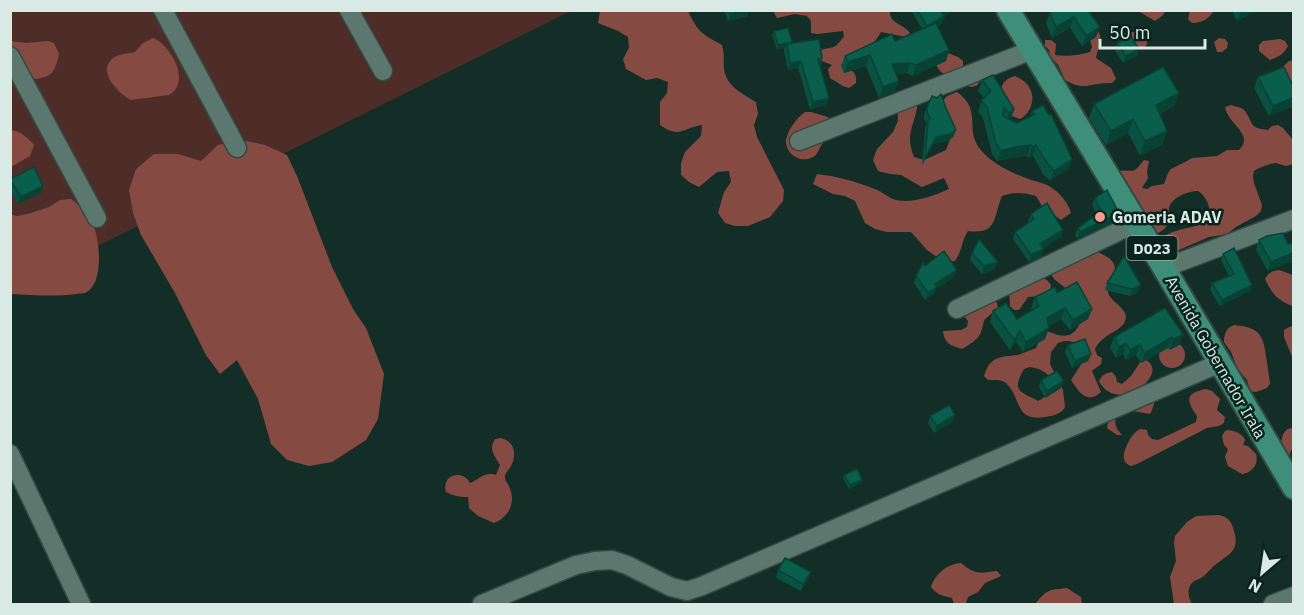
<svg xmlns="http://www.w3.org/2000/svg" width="1304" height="615" font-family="'IBM Plex Sans',sans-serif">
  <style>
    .green { fill: #4e2c27 }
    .forest { fill: #854b43; fill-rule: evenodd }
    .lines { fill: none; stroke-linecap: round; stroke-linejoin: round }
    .minor-casing { stroke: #344942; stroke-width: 21 }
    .major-casing { stroke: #344942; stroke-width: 26 }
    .minor { stroke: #5b776e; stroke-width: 18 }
    .major { stroke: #3e8e7a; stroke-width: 22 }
    .wall { fill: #095241 }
    .shaded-wall { fill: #074235 }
    .building { fill: #0a5f4c; stroke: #074235; stroke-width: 1.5 }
    .poi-dot { fill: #f59d8f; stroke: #09241c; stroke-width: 2 }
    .labels { text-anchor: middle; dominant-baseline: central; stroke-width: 5; stroke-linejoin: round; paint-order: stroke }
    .shield { fill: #09241c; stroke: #9baea7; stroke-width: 1.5 }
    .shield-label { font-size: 15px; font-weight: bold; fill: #d9e9e3 }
    .poi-label { font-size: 16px; font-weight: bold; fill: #d9e9e3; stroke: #09241c; text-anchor: start }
    .street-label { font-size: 16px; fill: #d9e9e3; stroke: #09241c }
  </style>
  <rect width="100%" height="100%" fill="#132e26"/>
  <path class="green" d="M11,11H571L11,289Z"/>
  <g class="forest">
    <path d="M775,10L890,11C889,24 904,24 910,33L906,37L881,32C872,48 859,61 841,65C849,69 858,71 856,83L849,88L843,86L830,78L828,69L832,65L822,61L819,55L821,50C835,46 834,50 844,36L843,31L817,34L811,33V21L807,16L795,14L777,18L774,13Z"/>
    <path d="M1190,10H1213L1214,11C1208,19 1203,23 1192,23L1188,19Z"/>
    <path d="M600,11H688C698,33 703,34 722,45C725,56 723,59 724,69C726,86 743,94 756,102L758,114L754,125L757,137L784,190L783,201L770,217L748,226H735L725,223L718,213L724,192L731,182L729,171L717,172L699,187L689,182L681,175V163L685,152L701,136L702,125C682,128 680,139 660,125V102L667,93L668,82L657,78L646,80L626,69L623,59L629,48L628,37L618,31L598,23Z"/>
    <path d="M1138,11H1165L1163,15L1155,21Z"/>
    <path d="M1098,31C1104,41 1098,47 1096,58L1111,68L1116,79L1112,83C1091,82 1085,92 1065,80L1058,65L1050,56L1049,50L1045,46V40H1051L1056,44L1055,55C1065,57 1080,55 1090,52L1092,47L1089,36Z"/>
    <path d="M1132,32H1137L1147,39V44L1144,48L1138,50L1129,43L1127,35Z"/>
    <path d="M153,38C171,45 192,83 169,95L131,100C119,94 97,72 112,59C119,53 127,54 135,52L143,43Z"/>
    <path d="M1219,38L1225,39L1228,43L1227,48L1222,52H1217L1214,42Z"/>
    <path d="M1280,39L1285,41L1288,46C1284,54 1278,57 1270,60L1259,51V45L1263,41Z"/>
    <path d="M10,41L26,43L48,41L54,43L59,54C55,72 52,78 33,79L11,58Z"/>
    <path d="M948,53L958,57L963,61V67L968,64L974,65C979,72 982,76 978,85L972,87L966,86L961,83L941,72L937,67L936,62Z"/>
    <path d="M1293,60V106L1276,73L1289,61Z"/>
    <path d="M1015,76C1021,79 1027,82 1030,89C1036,100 1030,114 1020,119L1008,115C1003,100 993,82 1015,76Z"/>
    <path d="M957,92C983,111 964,129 980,149C993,165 1012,173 1031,180C1038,182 1047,184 1052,188C1061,194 1068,203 1071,213L1061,220L1042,206L1036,196C1023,192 1014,192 1002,196C993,217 998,235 968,231C961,242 963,249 955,261L944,262L927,250L911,232H887L875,229L865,223L855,201L845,196L833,194L813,184L817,174C835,176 855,181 872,188C880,190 886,196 893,199C910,205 933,196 949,189L944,178L922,187L901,175L890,174L878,171L873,160L877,149L893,132L898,121L897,97L918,101C916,124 904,133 914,157L924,160L946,150L950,139L939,105L947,96Z"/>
    <path d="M1231,105C1236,107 1242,107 1245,111C1254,123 1248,128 1268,130L1272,126L1278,125L1283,128L1293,140V164L1286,166L1276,163L1270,164L1259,168L1254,171L1253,177L1254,183L1262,205L1261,211L1256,216L1236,227L1227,234L1209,237L1167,255L1157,241C1164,235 1174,231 1183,229C1196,226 1212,224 1209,207C1207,200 1204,195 1198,191C1188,191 1172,197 1169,208C1168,215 1171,221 1166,227C1163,231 1158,233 1153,235L1120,176V171C1125,169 1131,173 1136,169C1139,167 1141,163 1144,160L1149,161L1147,172L1148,178L1142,188L1147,189L1152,186L1164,184L1168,173L1171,169L1187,161L1192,158L1217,156L1227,150H1239C1255,134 1228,125 1225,107Z"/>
    <path d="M805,112H811L828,117L831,122L832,136C829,139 826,140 824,142C819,146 819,154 813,157C801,164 785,154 786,140C788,129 797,118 805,112Z"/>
    <path d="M10,130C21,131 27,137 34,145L30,156L11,167Z"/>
    <path d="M242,140L265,145L287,155L297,176L332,267L353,309L366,328L384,374L378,419L366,440L332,462L309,466L287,460L271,444L258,399L237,360L220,374L206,355L175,293L141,235L133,213L129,190L136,169L154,154H178L201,161L218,145Z"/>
    <path d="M71,199C80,206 90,216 94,227C100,243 104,284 85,293C82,294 79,293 76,294C54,297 32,295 11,294L10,214L17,216L28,214L49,207L60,200Z"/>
    <path d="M1095,251C1116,260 1119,264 1110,286C1108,290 1107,290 1109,295C1113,303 1130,310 1125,321C1121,332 1103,333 1095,349L1097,355L1102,358L1101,364L1092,371L1101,392C1087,405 1079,392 1071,380L1084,360L1081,344L1069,341H1064L1058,343L1051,352L1050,364L1063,390L1065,407C1061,414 1053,416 1045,417C1014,422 1022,398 1006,383C1001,379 995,380 988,380L984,376C990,356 1000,357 1018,355C1024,353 1030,350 1036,348L1043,332C1050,331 1051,333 1058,335C1071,338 1076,332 1081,321L1068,290L1054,279L1051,274C1056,267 1062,267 1071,266L1078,256ZM1030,367C1038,368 1045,371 1050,377C1049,388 1049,396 1038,401C1020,391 1011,392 1024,369Z"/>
    <path d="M1279,270L1293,275V306C1278,301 1272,294 1265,279C1269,272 1272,271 1279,270Z"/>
    <path d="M1042,278L1047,280L1051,285L1050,290L1040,296L1028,297L1019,310H1014L1010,306L1009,289Z"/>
    <path d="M993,299L997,303L998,308L984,320C981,338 977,340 962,349C951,346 944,343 943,331L961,330L967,327L968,321L961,312Z"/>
    <path d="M1234,325C1242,326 1251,327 1257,332C1261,335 1263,341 1264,345C1265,348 1270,382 1270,384C1269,385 1268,386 1267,388L1256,392L1250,391L1247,380L1236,367L1235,362L1231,352L1224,342C1224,334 1226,328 1234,325Z"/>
    <path d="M1293,326H1294L1293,359L1284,337V330L1289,327Z"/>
    <circle cx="1172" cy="355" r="13"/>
    <path d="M1146,360C1171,374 1117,416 1099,381C1102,375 1105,373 1112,372L1116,377L1117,382L1122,384L1131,376L1141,361Z"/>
    <path d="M1187,373H1193L1195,378C1189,391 1170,389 1158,393C1154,400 1154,407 1150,414L1133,411L1116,415C1114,424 1116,429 1122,435H1117L1107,428C1108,412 1138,402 1150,394C1154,392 1157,387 1161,384C1168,379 1178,374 1187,373Z"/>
    <path d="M1206,389L1212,391L1220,399L1217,410L1225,417L1224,423L1219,426L1207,428L1137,464L1131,466C1127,464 1125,463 1124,459C1122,451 1133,430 1141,429C1143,429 1145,430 1147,430L1148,435L1152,439L1158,440L1196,422L1197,416C1186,400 1185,393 1206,389Z"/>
    <path d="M1290,428L1293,429V447L1290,453V460L1280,446C1283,438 1281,432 1290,428Z"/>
    <path d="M1228,430C1235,431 1242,433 1245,440L1243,445L1248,446L1256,454C1259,464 1252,473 1242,474L1228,466L1225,457L1228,449L1224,445L1222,436L1225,431Z"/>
    <path d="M501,438C516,442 517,456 510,468C508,470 505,474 505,476C504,481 509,484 510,489C516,503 508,518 494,523L478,516L469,508L468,497C460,497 453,496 446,492C441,474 463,469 470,483C480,479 484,471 496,475L500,465C495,456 488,450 495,439Z"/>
    <path d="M1219,515C1228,517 1232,522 1234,531C1240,551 1229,554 1215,565C1210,569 1207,574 1201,578C1197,580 1192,581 1190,586C1187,591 1189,599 1192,604H1174L1170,577L1176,561L1174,542L1175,536L1187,522L1196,516Z"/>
    <path d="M961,563C975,575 979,573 997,571L1001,576L985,583L978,592L968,597L966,603L971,604H954L952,598C943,596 937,595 931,587C935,574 947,564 961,563Z"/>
    <path d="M1067,588L1081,597L1082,604H1035C1048,589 1048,590 1067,588Z"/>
  </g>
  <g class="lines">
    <defs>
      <g id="minor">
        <path d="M163,10L237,148"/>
        <path d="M349,10L383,71"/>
        <path d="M10,56L97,218"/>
        <path d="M799,141L1032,50"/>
        <path d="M1164,268L1294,219"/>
        <path d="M957,309L1136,223"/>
        <path d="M10,454L81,604"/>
        <path d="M482,604L576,565L595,561L612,560L627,565L671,587L687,591L702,586L1220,363"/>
        <path d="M1273,604L1294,596"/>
      </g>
      <path id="major" d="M1008,10L1164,268L1294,488"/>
    </defs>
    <use href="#minor" class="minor-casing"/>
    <use href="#major" class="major-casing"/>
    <use href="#minor" class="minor"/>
    <use href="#major" class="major"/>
  </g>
  <g class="wall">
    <path d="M724,10H749L747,16L728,21Z"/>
    <path d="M911,10H953L944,16L942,24L938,26L949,50L946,61L913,76L907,73L896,74L895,91L879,98L866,66L844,73L841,66L845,56L895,41L922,29Z"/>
    <path d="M1088,10L1096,37L1082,46L1070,28L1052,38L1046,23L1050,13Z"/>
    <path d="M1232,10H1257L1237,21Z"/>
    <path d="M774,31L822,58L820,65L829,98L827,105L810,109L798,68L788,70L784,51L785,47L777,49L772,35Z"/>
    <path d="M1117,43L1139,49L1137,56L1123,63L1115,50Z"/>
    <path d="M1258,77L1293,86L1269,116L1254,88Z"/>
    <path d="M982,80L1014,109L1010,120L1017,123L1030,117L1032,111L1072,159L1068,169L1050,181L1043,174L1033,156L1028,158L1027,156L1011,158L997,161L992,154L983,118L978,112L981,101L984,98L978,91Z"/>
    <path d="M1179,93L1174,106L1160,114L1167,131L1162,145L1140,155L1128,133L1106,145L1089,118L1094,104Z"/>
    <path d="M927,107L946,108L956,130L953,137L948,141L933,144L922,165L925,129L927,123L924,120V115Z"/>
    <path d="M10,179L41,193L18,204L10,190Z"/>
    <path d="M1095,198L1119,213L1117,220L1077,239L1075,235L1078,228L1097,214L1092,205Z"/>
    <path d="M1031,214L1061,237L1043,248L1041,256L1029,262L1013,239L1015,232L1029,223L1028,222Z"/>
    <path d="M1259,240L1288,244L1293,243V262L1287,263L1268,271L1256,250Z"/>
    <path d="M972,253L995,269L982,274L970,260Z"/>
    <path d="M1223,254L1250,291L1220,306L1210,290L1212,283L1229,276L1221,260Z"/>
    <path d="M1124,256L1138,292L1130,296L1105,290L1107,283Z"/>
    <path d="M925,266L954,277L936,289L934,294L925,300L914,283L916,276Z"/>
    <path d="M1057,293L1088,319L1070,330L1061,319L1049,326V328L1045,339L1023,352L1016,342L1010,350L990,322L993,311L1017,319L1032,310L1031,308L1035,297Z"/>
    <path d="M1183,334L1179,345L1170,350L1168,348L1141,363L1136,355L1126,360L1123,354L1116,358L1110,348L1114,337Z"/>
    <path d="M1068,345L1091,354L1088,361L1072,368L1065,352Z"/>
    <path d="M1041,380L1061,388L1045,398L1039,387Z"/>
    <path d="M930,416L953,422L934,433L928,423Z"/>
    <path d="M844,475L862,480L861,483L849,489L843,478Z"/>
    <path d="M778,570L811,572L808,579L801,591L776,578Z"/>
  </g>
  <g class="shaded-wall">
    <path d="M745,10H749L747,16L728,21L731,14Z"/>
    <path d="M945,10H953L939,19L945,16L942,24L925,33L927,26Z"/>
    <path d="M1246,10H1257L1237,21L1240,13Z"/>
    <path d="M1074,17L1070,28L1052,38L1056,27Z"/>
    <path d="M1100,27L1096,37L1082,46L1086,36Z"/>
    <path d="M792,42L787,44L785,47L777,49L778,45Z"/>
    <path d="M1139,49L1137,56L1123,63L1126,56Z"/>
    <path d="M949,50L946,61L913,76L916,65Z"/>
    <path d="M870,55L866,66L844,73L848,62Z"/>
    <path d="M801,61L798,68L788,70L790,63Z"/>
    <path d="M910,63L907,73L888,75L892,64Z"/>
    <path d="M899,81L895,91L879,98L883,87Z"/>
    <path d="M1179,93L1174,106L1151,118L1156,105Z"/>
    <path d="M829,98L827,105L810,109L813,102Z"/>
    <path d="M1293,98V107L1269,116L1273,106Z"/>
    <path d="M1014,109L1011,120L1005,124L1009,113Z"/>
    <path d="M1133,119L1128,133L1106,145L1111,131Z"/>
    <path d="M956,130L953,137L948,141L933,144L922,165L925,158L936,137Z"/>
    <path d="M1167,131L1162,145L1140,155L1145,141Z"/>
    <path d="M1031,145L1027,156L1011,158L997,161L1001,151L1015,147Z"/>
    <path d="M1036,145L1033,156L1028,158L1032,147Z"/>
    <path d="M1072,159L1068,169L1050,181L1054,171Z"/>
    <path d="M43,186L41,193L18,204L21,197Z"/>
    <path d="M1119,213L1117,220L1077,239L1080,232Z"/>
    <path d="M1063,230L1061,237L1038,251L1040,244Z"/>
    <path d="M1044,249L1041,256L1029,262L1031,255Z"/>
    <path d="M1293,253V262L1287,263L1268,271L1271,262Z"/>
    <path d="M998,262L995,269L982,274L984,266Z"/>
    <path d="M957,270L954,277L936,289L934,294L925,300L928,293L935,284Z"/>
    <path d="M1141,285L1138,292L1130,296L1132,289Z"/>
    <path d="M1252,285L1250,291L1220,306L1222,300Z"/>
    <path d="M1065,308L1061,319L1043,329L1047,318Z"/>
    <path d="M1092,309L1088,319L1070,330L1073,320Z"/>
    <path d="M1049,328L1045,339L1023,352L1026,342Z"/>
    <path d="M1020,331L1016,342L1010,350L1014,340Z"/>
    <path d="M1183,334L1179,345L1170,350L1173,340Z"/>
    <path d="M1172,337L1168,348L1141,363L1145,353Z"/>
    <path d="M1126,343L1123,354L1116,358L1119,347Z"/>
    <path d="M1140,344L1136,355L1126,360L1130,350Z"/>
    <path d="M1091,354L1088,361L1072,368L1075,361Z"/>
    <path d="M1064,381L1061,388L1045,398L1047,391Z"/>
    <path d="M955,415L953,422L934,433L937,426Z"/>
    <path d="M862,480L861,483L849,489L850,485Z"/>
    <path d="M811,572L808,579L801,591L803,584Z"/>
  </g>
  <g class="building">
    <path d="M729,10H745L731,14Z"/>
    <path d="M917,10H945L941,12L945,16L927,26Z"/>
    <path d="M1053,10H1088L1100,27L1086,36L1074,17L1056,27L1050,13Z"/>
    <path d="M936,23L949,50L916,65L910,63L892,64L899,81L883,87L870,55L848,62L845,56L892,34L895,41Z"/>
    <path d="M788,28L792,42L778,45L774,31Z"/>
    <path d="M1130,35L1139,49L1126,56L1117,43Z"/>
    <path d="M819,39L822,58L818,59L829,98L813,102L801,61L790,63L787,44Z"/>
    <path d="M1163,67L1179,93L1156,105L1167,131L1145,141L1133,119L1111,131L1094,104Z"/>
    <path d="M1284,67L1293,86V98L1273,106L1258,77Z"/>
    <path d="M993,75L1014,109L1009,113L1004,107L1003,116L1017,123L1035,114L1032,111L1043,105L1049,115L1051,114L1072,159L1054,171L1047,163L1036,145L1032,147L1031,145L1015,147L1001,151L996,144L987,107L981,101L991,91L982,80Z"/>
    <path d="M941,94L946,108L956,130L950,134L936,137L925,158L928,122L930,117L927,113V107L932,96L937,98Z"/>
    <path d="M34,167L43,186L21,197L10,179Z"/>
    <path d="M1107,190L1119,213L1080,232L1078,228L1101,211L1095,198Z"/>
    <path d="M1047,203L1063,230L1040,244L1044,249L1031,255L1015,232L1034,219L1031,214Z"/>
    <path d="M1283,233L1288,244L1293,243V253L1271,262L1259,240L1267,236Z"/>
    <path d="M979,239L998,262L984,266L972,253Z"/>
    <path d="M1234,248L1252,285L1222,300L1212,283L1234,274L1223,254Z"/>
    <path d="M944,251L957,270L935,284L937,287L928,293L916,276L923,263L925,266Z"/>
    <path d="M1124,256L1141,285L1132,289L1107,283Z"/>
    <path d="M1077,282L1092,309L1073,320L1065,308L1047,318L1049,328L1026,342L1020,331L1014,340L993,311L1006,303L1017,319L1039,306L1035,297L1055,287L1057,293Z"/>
    <path d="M1165,308L1183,334L1173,340L1172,337L1145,353L1140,344L1130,350L1126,343L1119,347L1114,337Z"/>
    <path d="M1085,339L1091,354L1075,361L1068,345Z"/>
    <path d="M1057,371L1064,381L1047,391L1041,380Z"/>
    <path d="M949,405L955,415L937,426L930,416Z"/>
    <path d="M857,469L862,480L850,485L844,475Z"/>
    <path d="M785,558L811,572L803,584L778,570Z"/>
  </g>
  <circle class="poi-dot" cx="1100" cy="217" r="6"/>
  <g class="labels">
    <rect class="shield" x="1126.5" y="236" width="51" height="24" rx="4.5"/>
    <g class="shield-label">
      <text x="1152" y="248">D023</text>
    </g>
    <g class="poi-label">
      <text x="1112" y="217">Gomeria ADAV</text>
    </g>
    <g class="street-label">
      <text transform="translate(1216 357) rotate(60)">Avenida Gobernador Irala</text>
    </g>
  </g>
  <rect width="1304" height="615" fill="none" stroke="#d9e9e3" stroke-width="24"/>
  <g transform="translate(1262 573) rotate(209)" stroke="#09241c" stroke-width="4.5" paint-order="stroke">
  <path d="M0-4.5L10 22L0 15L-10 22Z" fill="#d9e9e3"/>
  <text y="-9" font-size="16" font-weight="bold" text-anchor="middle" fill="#d9e9e3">N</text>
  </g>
  <path d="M1100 39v9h105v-9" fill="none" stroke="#d9e9e3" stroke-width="3"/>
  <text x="1109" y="39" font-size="18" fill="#d9e9e3" stroke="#09241c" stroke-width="4.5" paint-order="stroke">50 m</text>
</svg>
